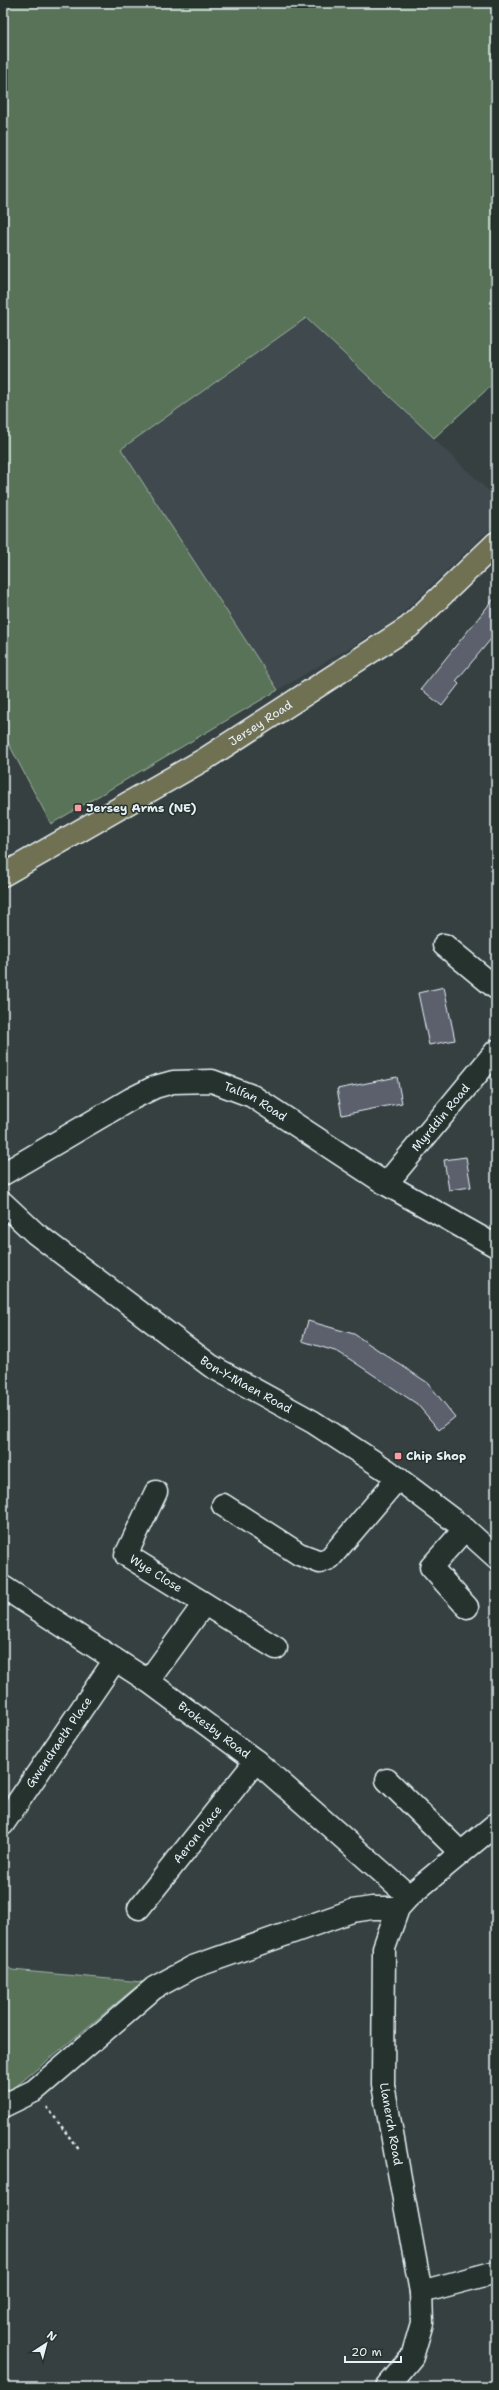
<svg xmlns="http://www.w3.org/2000/svg" width="499" height="2390" font-family="'Shantell Sans',sans-serif">
  <style>
    .built { fill: #414a4e }
    .green { fill: #597359; stroke: #a0b2a8 }
    .building { fill: #5b606d; stroke: #e8f1f8 }
    .lines { fill: none; stroke-linecap: round; stroke-linejoin: round }
    .minor-casing { stroke: #e8f1f8; stroke-width: 25 }
    .major-casing { stroke: #e8f1f8; stroke-width: 25 }
    .path { stroke: #e8f1f8; stroke-width: 2.5; stroke-dasharray: 3 3; stroke-linecap: butt }
    .minor { stroke: #26332d; stroke-width: 22 }
    .major { stroke: #706f52; stroke-width: 22 }
    .poi-dot { fill: #ff9aa2; stroke: #26332d; stroke-width: 1.5 }
    .labels { text-anchor: middle; dominant-baseline: central; stroke-width: 3; stroke-linejoin: round; paint-order: stroke }
    .street-label { font-size: 12px; fill: #e8f1f8; stroke: #26332d }
    .poi-label { font-size: 12px; font-weight: bold; fill: #e8f1f8; stroke: #26332d; text-anchor: start }
  </style>
  <rect width="100%" height="100%" fill="#364040"/>
  <filter id="ink" filterUnits="userSpaceOnUse"><feTurbulence type="fractalNoise" baseFrequency=".025" numOctaves="2"/><feDisplacementMap in="SourceGraphic" scale="8" xChannelSelector="R" yChannelSelector="G"/><feConvolveMatrix kernelMatrix="1 2 1 2 8 2 1 2 1" color-interpolation-filters="sRGB"/></filter>
  <g filter="url(#ink)">
    <path class="built" d="M306,318L496,498V523L393,622L278,690L120,449Z"/>
    <g class="green">
      <path d="M9,3H496V381L434,438L306,318L121,449L278,690L51,824L3,733V5Z"/>
      <path d="M3,1964L12,1970L142,1982L14,2088L3,2091Z"/>
    </g>
    <g class="building">
      <path d="M496,596V633L456,681L459,684L442,706L421,689Z"/>
      <path d="M444,987L455,1040L429,1045L418,993Z"/>
      <path d="M397,1077L402,1103L342,1115L337,1089Z"/>
      <path d="M466,1157L471,1187L449,1190L444,1160Z"/>
      <path d="M308,1321L354,1334L428,1383L455,1417L439,1430L417,1404L351,1360L338,1352L302,1341Z"/>
    </g>
    <g class="lines">
      <defs>
        <g id="minor">
          <path d="M444,945L496,988"/>
          <path id="s1" d="M3,1174L131,1099L155,1087L173,1082L212,1081L252,1096L386,1184L496,1246"/>
          <path id="s2" d="M386,1184L496,1051"/>
          <path id="s3" d="M3,1203L35,1233L211,1366L313,1422L388,1471L465,1529L496,1557"/>
          <path id="s4" d="M156,1492L126,1555L276,1648"/>
          <path d="M223,1505L299,1554L320,1562L330,1558L398,1478"/>
          <path d="M465,1529L431,1567L467,1607"/>
          <path id="s5" d="M3,1587L148,1681L256,1761L409,1896"/>
          <path d="M148,1681L204,1604"/>
          <path d="M387,1780L461,1853"/>
          <path id="s6" d="M3,1824L115,1660"/>
          <path id="s7" d="M139,1908L256,1761"/>
          <path d="M3,2106L34,2091L154,1988L193,1967L352,1911L372,1908H398"/>
          <path d="M421,2292L496,2272"/>
          <path d="M387,2387L412,2357L422,2323L421,2292L383,2085L384,1948L398,1908L409,1896L496,1824"/>
        </g>
        <g id="major">
          <path id="s8" d="M3,875L205,759L409,627L496,543"/>
        </g>
      </defs>
      <use href="#minor" class="minor-casing"/>
      <use href="#major" class="major-casing"/>
      <path class="path" d="M47,2107L79,2150"/>
      <use href="#minor" class="minor"/>
      <use href="#major" class="major"/>
    </g>
  </g>
  <g class="poi-dot">
    <rect x="74" y="804" width="8" height="8" rx="2"/>
    <rect x="394" y="1452" width="8" height="8" rx="2"/>
  </g>
  <g class="labels">
    <g class="street-label">
      <text stroke="none"><textPath href="#s8" startOffset="299">Jersey Road</textPath></text>
      <text stroke="none"><textPath href="#s1" startOffset="281">Talfan Road</textPath></text>
      <text stroke="none"><textPath href="#s2" startOffset="86">Myrddin Road</textPath></text>
      <text stroke="none"><textPath href="#s3" startOffset="304">Bon-Y-Maen Road</textPath></text>
      <text stroke="none"><textPath href="#s4" startOffset="105">Wye Close</textPath></text>
      <text stroke="none"><textPath href="#s5" startOffset="255">Brokesby Road</textPath></text>
      <text stroke="none"><textPath href="#s6" startOffset="99">Gwendraeth Place</textPath></text>
      <text stroke="none"><textPath href="#s7" startOffset="94">Aeron Place</textPath></text>
      <text transform="translate(391 2124) rotate(80)">Llanerch Road</text>
    </g>
    <g class="poi-label">
      <text x="86" y="808">Jersey Arms (NE)</text>
      <text x="406" y="1456">Chip Shop</text>
    </g>
  </g>
  <rect width="499" height="2390" fill="none" stroke="#26332d" stroke-width="16"/>
  <rect x="8" y="8" width="483" height="2374" fill="none" stroke="#e8f1f8" stroke-width="1.5" filter="url(#ink)"/>
  <g transform="translate(46 2344) rotate(36)" stroke="#26332d" stroke-width="3" paint-order="stroke">
  <path d="M0-3L7 15L0 10L-7 15Z" fill="#e8f1f8"/>
  <text y="-6" font-size="11" font-weight="bold" text-anchor="middle" fill="#e8f1f8">N</text>
  </g>
  <path d="M345 2356v6h56v-6" fill="none" stroke="#e8f1f8" stroke-width="2"/>
  <text x="351" y="2356" font-size="12" fill="#e8f1f8" stroke="#26332d" stroke-width="3" paint-order="stroke">20 m</text>
</svg>
